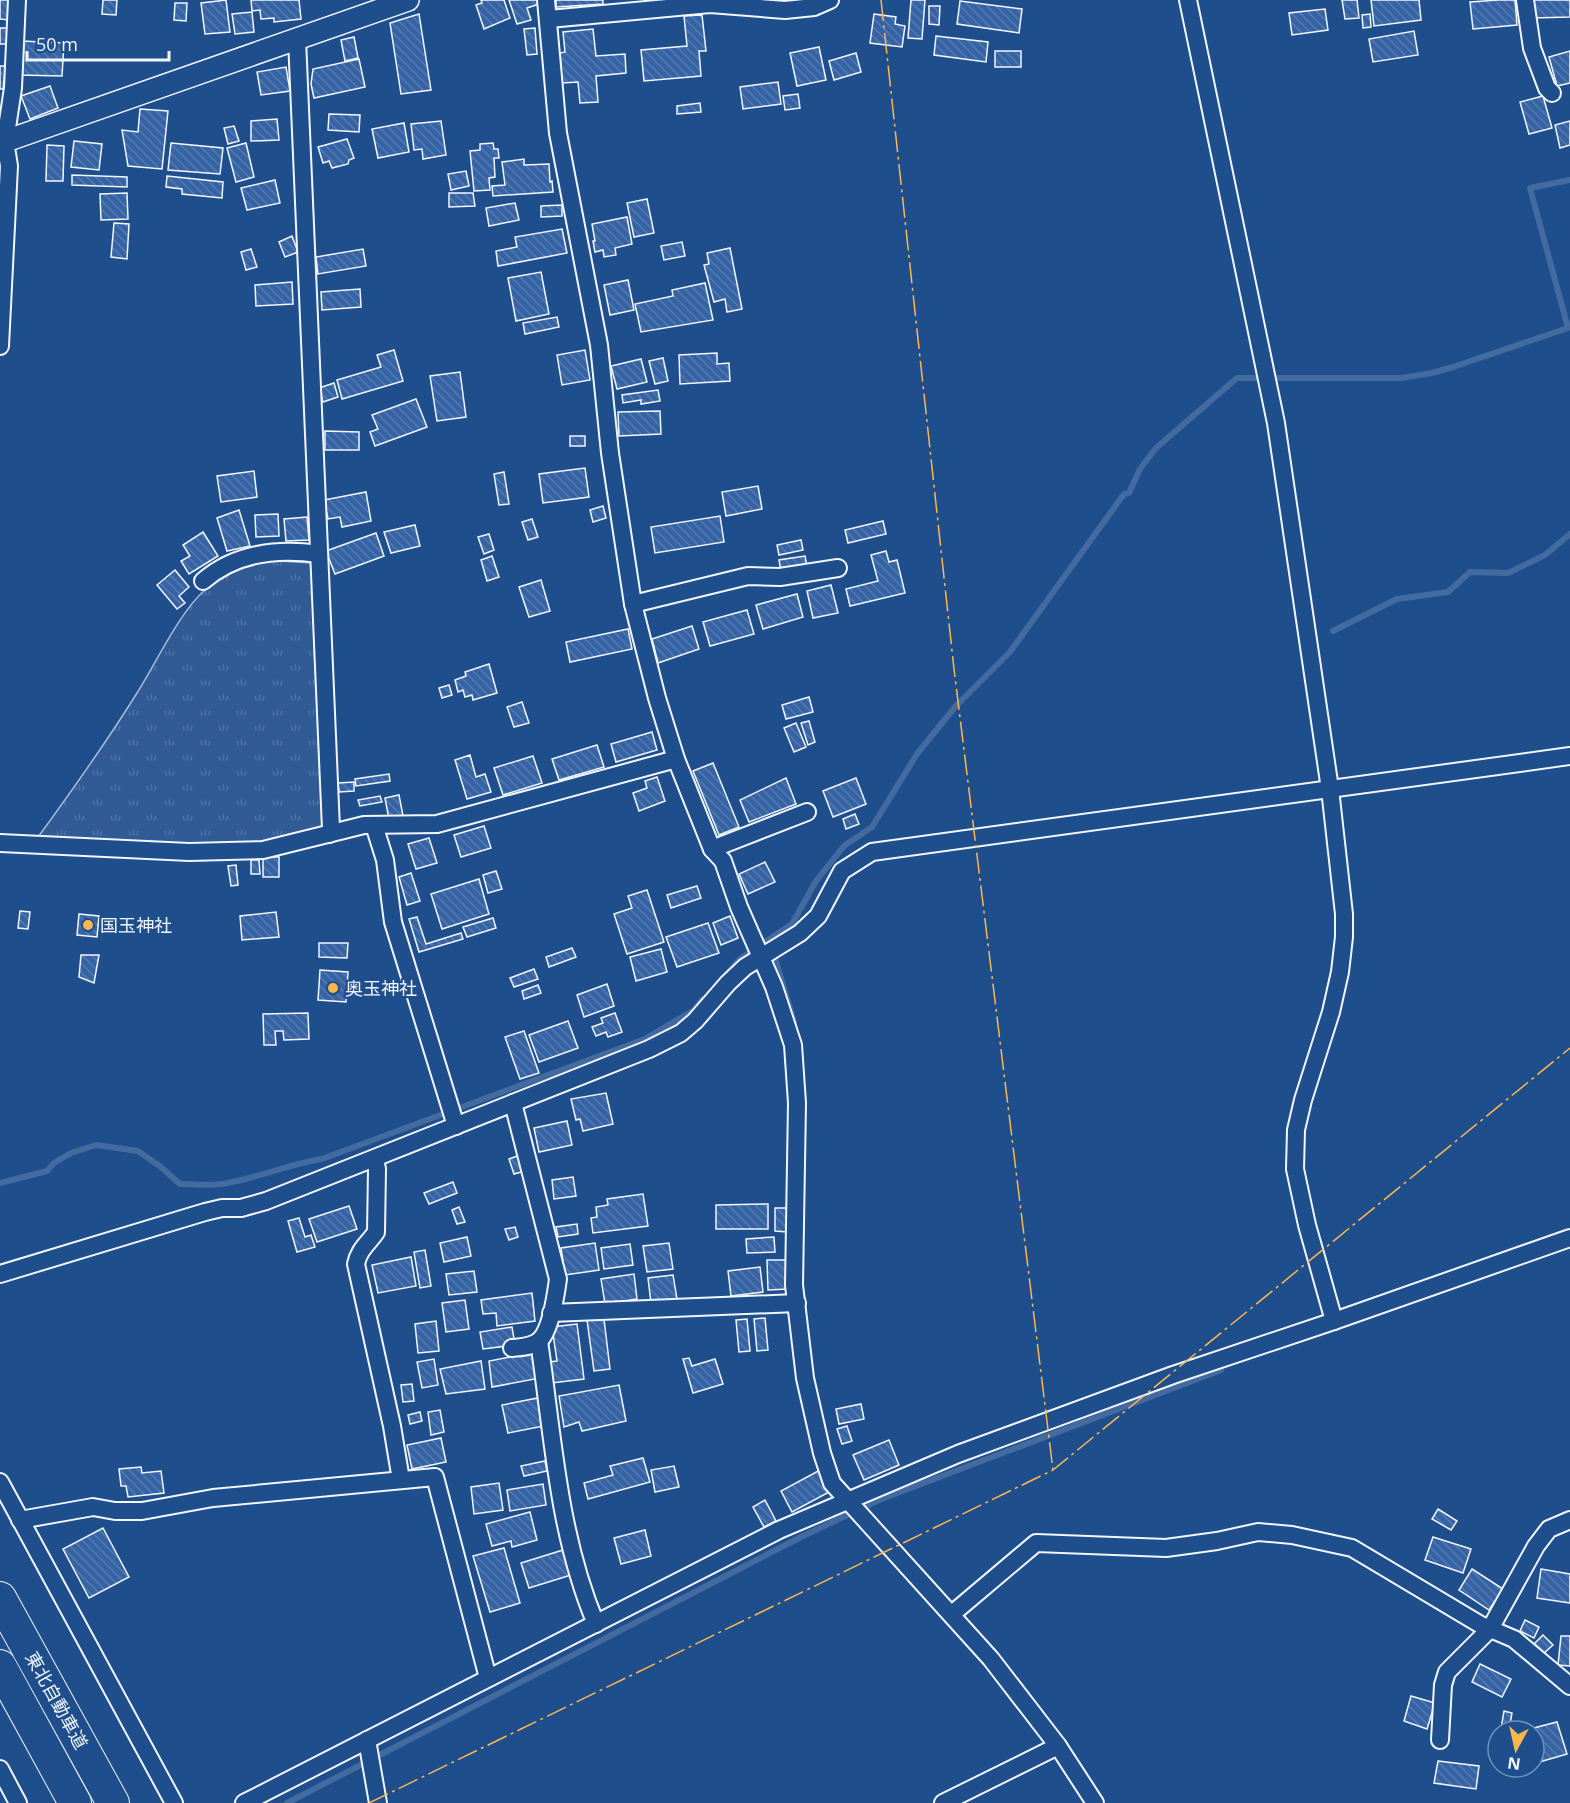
<svg xmlns="http://www.w3.org/2000/svg" width="1570" height="1803" font-family="'Open Sans','Noto Sans JP',sans-serif">
  <style>
    .grass { fill: url(#grass-tufts); stroke: #a8bbd7; stroke-width: 1.5 }
    .lines { fill: none; stroke-linecap: round; stroke-linejoin: round }
    .stream { stroke: #446ba0; stroke-width: 6 }
    .building { fill: url(#building-back-hatch); stroke: #f2f6ff; stroke-width: 1.5 }
    .minor-casing { stroke: #f2f6ff; stroke-width: 20 }
    .tertiary-casing { stroke: #f2f6ff; stroke-width: 24 }
    .motorway-casing { stroke: #f2f6ff; stroke-width: 34 }
    .minor { stroke: #1f4e8c; stroke-width: 16 }
    .tertiary { stroke: #1f4e8c; stroke-width: 21 }
    .motorway { stroke: #1f4e8c; stroke-width: 32 }
    .power { stroke: #ffb74d; stroke-width: 1.5; stroke-dasharray: 21 4.5 3 4.5; stroke-linecap: butt }
    .poi-dot { fill: #ffb74d; stroke: #1f4e8c; stroke-width: 2 }
    .labels { text-anchor: middle; dominant-baseline: central; stroke-width: 4.5; stroke-linejoin: round; paint-order: stroke }
    .poi-label { font-size: 18px; fill: #f2f6ff; stroke: #1f4e8c; text-anchor: start }
    .street-label { font-size: 18px; fill: #f2f6ff; stroke: #1f4e8c }
  </style>
  <defs>
    <pattern id="grass-tufts" width="24" height="20" patternUnits="userSpaceOnUse" patternTransform="scale(1.5)"><rect width="24" height="20" fill="#305b95"/><path d="M3 7l-1-3M5 7V3M7 7l1-3M15 17l-1-3M17 17v-4M19 17l1-3" fill="none" stroke="#4e73a5"/></pattern>
    <pattern id="building-back-hatch" width="6" height="6" patternUnits="userSpaceOnUse" patternTransform="scale(1.5)"><rect width="6" height="6" fill="#3563a3"/><path d="M-1 5l2 2M0 0l6 6M5-1l2 2" fill="none" stroke="#537ab1"/></pattern>
  </defs>
  <rect width="100%" height="100%" fill="#1f4e8c"/>
  <path class="grass" d="M261,560L314,563L325,827L269,842L210,846L36,840C71,792 106,743 137,693C155,665 180,611 205,590C221,577 241,567 261,560Z"/>
  <g class="lines">
    <g class="stream">
      <path d="M1333,631L1397,599L1448,592L1470,572L1508,573L1545,555L1570,534"/>
      <path d="M773,951L794,1022"/>
      <path d="M727,974L740,959L792,924L816,881L844,846L872,827L917,754L955,707L1010,652L1124,494L1129,493L1140,469L1156,448L1237,378H1401L1432,373L1453,367L1568,328L1530,188L1570,180"/>
      <path d="M0,1183L47,1171L54,1163L71,1153L96,1145L138,1151L161,1167L180,1184C194,1184 209,1186 222,1184C256,1179 288,1164 322,1159L645,1039L694,1010L703,999"/>
      <path d="M287,1803L801,1537L879,1500L1221,1370"/>
    </g>
  </g>
  <g class="building">
    <path d="M0,0H11L9,20L0,19Z"/>
    <path d="M103,0H117L116,15L102,14Z"/>
    <path d="M226,0L230,32L205,34L201,3Z"/>
    <path d="M251,0H299L301,19L274,22V18L261,19L260,10L252,11Z"/>
    <path d="M481,0H504L510,18L484,29L476,5L482,3Z"/>
    <path d="M509,0H537L539,4L527,8L531,20L517,24Z"/>
    <path d="M556,0H603V4L556,7Z"/>
    <path d="M911,0H925L922,39L908,38Z"/>
    <path d="M1342,0H1357L1359,18L1345,19Z"/>
    <path d="M1371,0H1419L1421,20L1374,26Z"/>
    <path d="M1498,0H1515L1517,25L1473,29L1470,2Z"/>
    <path d="M1532,0H1570V17L1532,18Z"/>
    <path d="M960,1L1022,9L1019,33L957,24Z"/>
    <path d="M175,3H187L186,21L174,20Z"/>
    <path d="M929,6H940L939,25L929,24Z"/>
    <path d="M1325,9L1328,30L1292,35L1289,13Z"/>
    <path d="M252,12L254,32L235,34L232,14Z"/>
    <path d="M419,14L431,90L401,94L390,23Z"/>
    <path d="M874,14L896,17L895,24L905,26L902,47L870,43Z"/>
    <path d="M1370,14L1371,27L1363,28L1362,15Z"/>
    <path d="M702,15L706,51H699L701,76L644,81L641,50L687,46L684,16Z"/>
    <path d="M0,28H9L8,44H0Z"/>
    <path d="M535,28L537,54L527,55L524,29Z"/>
    <path d="M593,29L596,56L625,54L626,73L596,76L598,102L580,103L578,82L562,83L560,53L565,52L563,32Z"/>
    <path d="M1414,31L1418,55L1373,62L1369,39Z"/>
    <path d="M936,36L988,42L986,62L934,55Z"/>
    <path d="M354,37L358,58L345,61L341,40Z"/>
    <path d="M21,41L64,43L62,76L19,75Z"/>
    <path d="M819,47L826,80L797,86L790,53Z"/>
    <rect x="995" y="51" width="26" height="16"/>
    <path d="M1570,51V83L1557,86L1549,57Z"/>
    <path d="M856,53L861,72L834,80L829,61Z"/>
    <path d="M359,59L365,87L314,98L311,84L313,69Z"/>
    <path d="M0,66H6L3,89H0Z"/>
    <path d="M286,67L290,91L261,95L257,72Z"/>
    <path d="M778,82L781,104L743,109L740,87Z"/>
    <path d="M50,86L58,108L30,119L21,96Z"/>
    <path d="M798,94L800,108L785,110L783,96Z"/>
    <path d="M1543,96L1552,128L1529,134L1520,102Z"/>
    <path d="M700,103L701,112L677,114V106Z"/>
    <path d="M140,109L168,111L162,169L128,166L122,130L138,132Z"/>
    <path d="M329,114L360,115L359,132L328,130Z"/>
    <path d="M277,119L279,140L251,141V121Z"/>
    <path d="M441,121L446,155L423,159L422,149L414,150L411,124Z"/>
    <path d="M1570,121V145L1560,148L1555,125Z"/>
    <path d="M404,123L409,152L378,158L372,129Z"/>
    <path d="M234,126L239,141L228,144L224,128Z"/>
    <path d="M347,139L354,158L349,160L348,164L332,168L329,161L323,163L318,147Z"/>
    <path d="M74,141L102,144L99,170L71,167Z"/>
    <path d="M171,143L223,148L220,174L168,170Z"/>
    <path d="M246,143L254,177L236,182L227,148Z"/>
    <path d="M493,143L494,149H498L499,158H494L495,177L489,178L490,190L474,191L470,151L480,150V144Z"/>
    <path d="M47,145L64,146L63,181H46Z"/>
    <path d="M524,159V165L549,164L550,182L552,181L553,192L493,196L492,186L505,185L502,162Z"/>
    <path d="M466,171L469,186L451,190L448,174Z"/>
    <path d="M72,175L127,177V187L72,185Z"/>
    <path d="M167,176L223,182L222,198L182,194V189L166,187Z"/>
    <path d="M275,180L280,203L247,210L241,188Z"/>
    <path d="M127,193L128,219L101,220L100,194Z"/>
    <path d="M449,193H473L475,206L449,207Z"/>
    <path d="M647,199L654,233L634,237L627,203Z"/>
    <path d="M515,203L519,220L489,226L486,208Z"/>
    <path d="M562,205V216L541,217V206Z"/>
    <path d="M627,217L632,244L615,248L616,255L604,257L603,250L595,252L593,241H595L592,224Z"/>
    <path d="M114,223L129,224L127,259L111,257Z"/>
    <path d="M562,229L567,253L498,266L496,251L517,247L515,237Z"/>
    <path d="M292,236L298,252L285,257L279,242Z"/>
    <path d="M682,242L685,256L664,260L661,246Z"/>
    <path d="M730,248L742,309L727,312L725,299L714,302L704,265L709,264L707,253Z"/>
    <path d="M251,249L257,267L246,270L241,252Z"/>
    <path d="M363,249L366,266L318,274L316,257Z"/>
    <path d="M541,272L549,314L516,321L508,278Z"/>
    <path d="M628,280L634,310L610,315L604,285Z"/>
    <path d="M292,282L293,304L256,306L255,285Z"/>
    <path d="M705,283L713,320L641,332L635,304L673,296L672,290Z"/>
    <path d="M360,289L361,307L322,310L321,292Z"/>
    <path d="M557,317L559,327L525,334L523,323Z"/>
    <path d="M394,350L403,381L342,399L337,380L381,367L377,355Z"/>
    <path d="M585,350L590,380L562,385L557,355Z"/>
    <path d="M717,353V364L729,363L730,381L680,384L679,355Z"/>
    <path d="M663,358L668,381L655,384L649,361Z"/>
    <path d="M641,359L647,382L617,389L611,366Z"/>
    <path d="M460,372L466,417L437,421L430,376Z"/>
    <path d="M334,383L338,397L323,402L319,388Z"/>
    <path d="M658,390L660,401L641,404V400L623,403L622,395Z"/>
    <path d="M416,399L427,427L375,446L370,432L378,429L372,415Z"/>
    <path d="M660,411L661,434L619,436L618,412Z"/>
    <path d="M325,431L359,432V450H325Z"/>
    <rect x="570" y="436" width="15" height="10"/>
    <path d="M585,468L589,497L543,503L539,474Z"/>
    <path d="M254,471L257,497L221,502L217,476Z"/>
    <path d="M504,472L509,504L499,505L494,474Z"/>
    <path d="M758,486L762,509L726,516L722,492Z"/>
    <path d="M366,492L371,521L342,527L340,517L328,519L324,500Z"/>
    <path d="M603,506L606,518L593,522L590,510Z"/>
    <path d="M239,510L250,546L227,551L217,518Z"/>
    <path d="M278,514L279,536L256,537L255,515Z"/>
    <path d="M720,516L724,542L655,553L651,527Z"/>
    <path d="M307,517L309,540L286,541L284,519Z"/>
    <path d="M532,519L538,537L528,540L522,522Z"/>
    <path d="M883,521L886,534L848,543L845,530Z"/>
    <path d="M415,525L420,546L391,553L384,532Z"/>
    <path d="M203,532L218,556L189,574L181,561L190,556L183,545Z"/>
    <path d="M376,533L384,556L335,574L326,551Z"/>
    <path d="M489,534L494,550L484,554L478,537Z"/>
    <path d="M801,540L803,550L779,555L777,545Z"/>
    <path d="M886,551L889,562L897,560L905,593L850,606L846,589L878,581L871,555Z"/>
    <path d="M492,556L499,577L487,581L481,560Z"/>
    <path d="M805,556L807,567L781,572L779,560Z"/>
    <path d="M175,570L189,587L179,596L185,603L177,609L157,585Z"/>
    <path d="M541,580L550,611L529,617L519,587Z"/>
    <path d="M831,585L838,613L813,618L807,591Z"/>
    <path d="M797,594L803,617L763,629L756,605Z"/>
    <path d="M747,610L754,634L710,646L703,622Z"/>
    <path d="M692,626L699,649L658,663L652,639Z"/>
    <path d="M628,629L632,649L570,662L566,642Z"/>
    <path d="M489,664L497,693L473,700L472,695L465,697L463,690L458,692L455,680L466,676L465,672Z"/>
    <path d="M449,685L452,695L442,698L439,688Z"/>
    <path d="M809,697L813,712L786,719L782,705Z"/>
    <path d="M522,702L529,723L514,727L507,707Z"/>
    <path d="M809,721L815,742L808,745L801,723Z"/>
    <path d="M796,723L806,747L794,752L784,728Z"/>
    <path d="M652,732L657,750L616,762L611,744Z"/>
    <path d="M597,745L604,767L559,780L552,759Z"/>
    <path d="M470,755L476,777L485,774L491,792L467,799L455,760Z"/>
    <path d="M533,756L542,783L503,795L494,768Z"/>
    <path d="M713,763L739,827L719,835L693,771Z"/>
    <path d="M389,774L390,781L356,786L355,779Z"/>
    <path d="M657,777L665,801L639,811L633,793L647,788L645,781Z"/>
    <path d="M786,778L796,804L749,822L740,800Z"/>
    <path d="M856,778L866,804L833,817L823,791Z"/>
    <path d="M354,782V791L339,792L338,783Z"/>
    <path d="M399,795L403,816L389,819L385,798Z"/>
    <path d="M380,796L382,802L360,806L358,800Z"/>
    <path d="M855,814L859,824L846,829L843,819Z"/>
    <path d="M484,826L491,848L461,857L454,835Z"/>
    <path d="M429,838L437,863L416,869L408,844Z"/>
    <rect x="263" y="857" width="16" height="20"/>
    <path d="M251,860H259L260,874H251Z"/>
    <path d="M765,862L775,882L748,894L739,874Z"/>
    <path d="M236,865L238,885L231,886L228,866Z"/>
    <path d="M496,871L502,889L488,893L483,875Z"/>
    <path d="M411,873L420,901L407,905L399,877Z"/>
    <path d="M479,879L489,914L442,929L431,894Z"/>
    <path d="M697,886L701,898L671,908L667,895Z"/>
    <path d="M647,890L664,942L627,954L614,914L632,908L628,896Z"/>
    <path d="M20,911L30,912L28,929L18,928Z"/>
    <path d="M276,912L279,937L242,940L240,916Z"/>
    <path d="M79,914L99,916L97,937L77,935Z"/>
    <path d="M730,916L738,938L721,945L713,923Z"/>
    <path d="M417,917L426,944L461,933L463,939L419,952L409,919Z"/>
    <path d="M493,918L496,928L467,937L463,927Z"/>
    <path d="M708,923L719,953L677,967L666,937Z"/>
    <path d="M319,943H348L347,958L319,957Z"/>
    <path d="M572,948L576,957L549,967L546,957Z"/>
    <path d="M661,949L667,972L636,981L630,957Z"/>
    <path d="M81,955H99L94,983L79,977Z"/>
    <path d="M534,969L538,979L514,987L510,978Z"/>
    <path d="M320,970L348,972L346,1002L318,1000Z"/>
    <path d="M607,984L614,1006L584,1017L577,995Z"/>
    <path d="M538,985L541,993L524,999L522,991Z"/>
    <path d="M308,1013L309,1039L284,1040L283,1031H275L276,1045H264L263,1014Z"/>
    <path d="M615,1013L622,1032L608,1037L606,1032L596,1036L592,1027L603,1023L601,1018Z"/>
    <path d="M568,1021L578,1048L539,1062L529,1035Z"/>
    <path d="M524,1031L539,1073L520,1079L505,1037Z"/>
    <path d="M606,1093L613,1124L583,1131L580,1119L576,1120L571,1099Z"/>
    <path d="M567,1121L572,1145L539,1152L534,1128Z"/>
    <path d="M520,1155L525,1171L514,1174L509,1159Z"/>
    <path d="M573,1177L576,1196L554,1199L552,1180Z"/>
    <path d="M453,1182L457,1193L429,1204L424,1193Z"/>
    <path d="M643,1194L648,1226L593,1233L591,1218L597,1217L596,1207L608,1205L607,1199Z"/>
    <path d="M768,1204V1229H716V1205Z"/>
    <path d="M349,1206L357,1229L317,1242L309,1219Z"/>
    <path d="M459,1207L465,1222L457,1224L452,1210Z"/>
    <path d="M775,1208H787V1232L775,1231Z"/>
    <path d="M299,1218L305,1237L311,1235L315,1247L297,1252L288,1221Z"/>
    <path d="M577,1224L578,1234L558,1237L556,1227Z"/>
    <path d="M515,1227L518,1237L509,1240L505,1229Z"/>
    <path d="M467,1237L471,1256L444,1262L440,1243Z"/>
    <path d="M774,1237L775,1252L747,1253L746,1239Z"/>
    <path d="M595,1243L599,1270L565,1275L561,1248Z"/>
    <path d="M669,1243L673,1269L647,1272L643,1246Z"/>
    <path d="M630,1244L633,1265L604,1269L601,1248Z"/>
    <path d="M425,1250L431,1286L420,1288L414,1252Z"/>
    <path d="M411,1257L416,1286L378,1293L372,1265Z"/>
    <path d="M767,1260H787L788,1289L768,1290Z"/>
    <path d="M760,1267L763,1292L731,1296L728,1271Z"/>
    <path d="M474,1271L477,1292L449,1295L446,1274Z"/>
    <path d="M634,1274L637,1299L605,1304L601,1279Z"/>
    <path d="M673,1275L677,1299L651,1303L648,1278Z"/>
    <path d="M532,1293L535,1321L497,1326L496,1313L483,1314L481,1300Z"/>
    <path d="M465,1300L469,1329L446,1332L442,1303Z"/>
    <path d="M765,1318L768,1350L757,1351L754,1319Z"/>
    <path d="M604,1319L610,1369L594,1371L587,1320Z"/>
    <path d="M747,1319L750,1351L739,1352L736,1320Z"/>
    <path d="M436,1321L439,1351L418,1353L415,1324Z"/>
    <path d="M577,1324L584,1379L552,1383L549,1362L557,1361L552,1327Z"/>
    <path d="M512,1327L515,1345L483,1349L480,1332Z"/>
    <path d="M537,1352L540,1378L492,1387L489,1361Z"/>
    <path d="M689,1358L692,1366L715,1359L723,1384L693,1393L683,1359Z"/>
    <path d="M434,1359L438,1385L422,1388L417,1362Z"/>
    <path d="M481,1361L485,1389L446,1394L440,1369Z"/>
    <path d="M412,1384L414,1401L403,1402L401,1385Z"/>
    <path d="M619,1385L626,1421L582,1431L579,1422L564,1427L559,1396Z"/>
    <path d="M543,1397L549,1425L508,1433L502,1405Z"/>
    <path d="M861,1404L864,1419L839,1424L836,1409Z"/>
    <path d="M440,1410L444,1432L431,1435L428,1412Z"/>
    <path d="M420,1412L422,1421L410,1424L408,1415Z"/>
    <path d="M847,1426L852,1441L842,1444L837,1429Z"/>
    <path d="M441,1438L446,1462L412,1469L407,1445Z"/>
    <path d="M889,1440L899,1465L864,1480L853,1455Z"/>
    <path d="M643,1458L650,1482L588,1499L584,1483L613,1475L610,1466Z"/>
    <path d="M545,1461L547,1471L524,1476L521,1466Z"/>
    <path d="M674,1466L679,1487L655,1492L651,1470Z"/>
    <path d="M141,1467L142,1473L161,1471L164,1493L128,1497L126,1486H121L119,1469Z"/>
    <path d="M820,1470L831,1491L792,1512L781,1491Z"/>
    <path d="M499,1483L503,1510L474,1514L471,1487Z"/>
    <path d="M543,1484L546,1505L510,1511L507,1490Z"/>
    <path d="M765,1500L776,1521L764,1527L753,1507Z"/>
    <path d="M1438,1509L1457,1521L1451,1530L1432,1519Z"/>
    <path d="M530,1512L537,1540L512,1547L511,1541L492,1546L486,1524Z"/>
    <path d="M103,1528L129,1577L89,1598L63,1549Z"/>
    <path d="M645,1530L651,1556L621,1564L614,1538Z"/>
    <path d="M1433,1537L1471,1549L1463,1573L1425,1560Z"/>
    <path d="M504,1548L520,1603L490,1612L473,1556Z"/>
    <path d="M563,1550L571,1575L529,1588L521,1563Z"/>
    <path d="M1472,1569L1503,1589L1489,1610L1459,1590Z"/>
    <path d="M1541,1569L1570,1574V1603L1537,1598Z"/>
    <path d="M1525,1620L1539,1627L1534,1638L1520,1631Z"/>
    <path d="M1543,1635L1553,1645L1543,1654L1533,1645Z"/>
    <path d="M1561,1636H1570V1666L1558,1665Z"/>
    <path d="M1480,1664L1511,1679L1502,1697L1472,1682Z"/>
    <path d="M1411,1696L1435,1703L1427,1729L1404,1721Z"/>
    <path d="M1504,1711L1512,1713L1509,1730L1501,1729Z"/>
    <path d="M1557,1722L1567,1754L1536,1763L1534,1756V1731L1526,1730Z"/>
    <path d="M1438,1761L1479,1766L1476,1789L1434,1783Z"/>
  </g>
  <g class="lines">
    <defs>
      <g id="minor">
        <path d="M546,0L558,133L599,345L610,453L633,604L657,698L676,759L712,849L723,861L739,907L774,987L793,1045L797,1103L794,1285L805,1378L822,1453L832,1483L991,1659L1058,1746L1095,1803"/>
        <path d="M1188,0L1276,423L1330,789L1344,914V937L1340,972L1331,1012L1303,1100L1296,1130L1295,1169L1307,1225L1334,1321"/>
        <path d="M1525,0L1532,48L1547,88L1552,93"/>
        <path d="M549,19L710,4L785,10L814,7L830,0"/>
        <path d="M297,39L331,829L329,834"/>
        <path d="M0,346L9,166L5,141L13,88L17,0"/>
        <path d="M203,581C235,553 278,548 319,554"/>
        <path d="M633,604L748,576L780,577L838,568"/>
        <path d="M374,825L385,860L393,922L456,1126"/>
        <path d="M0,843L189,852L263,850L364,825L437,824L676,759"/>
        <path d="M712,849L807,812"/>
        <path d="M375,1159L377,1169L376,1232C368,1244 359,1249 356,1264L392,1426L401,1480"/>
        <path d="M0,1274L205,1212L222,1208H241L266,1201L649,1049L681,1033L695,1021L728,983L745,967L800,933L818,916L842,871L872,852L1570,756"/>
        <path d="M551,1313L797,1303"/>
        <path d="M539,1341C553,1436 558,1534 596,1624"/>
        <path d="M512,1348C521,1347 533,1347 540,1340C551,1329 556,1294 558,1279L513,1103"/>
        <path d="M0,1482L174,1803"/>
        <path d="M20,1520L93,1507L115,1511H142L213,1498L435,1477L488,1678"/>
        <path d="M952,1614L1036,1543L1166,1548L1217,1541L1258,1532L1292,1535L1352,1548L1481,1625L1514,1639L1570,1686"/>
        <path d="M367,1740L378,1803"/>
        <path d="M1440,1740L1443,1685L1447,1672L1490,1629L1536,1546L1549,1529L1570,1520"/>
        <path d="M0,1769L18,1803"/>
        <path d="M244,1803L779,1530L958,1454L1173,1375L1334,1321L1570,1238"/>
        <path d="M943,1803L1058,1746"/>
      </g>
      <path id="tertiary" d="M0,143L408,0"/>
      <g id="motorway">
        <path d="M0,1598L113,1803"/>
        <path d="M0,1666L75,1803"/>
      </g>
    </defs>
    <use href="#minor" class="minor-casing"/>
    <use href="#tertiary" class="tertiary-casing"/>
    <use href="#motorway" class="motorway-casing"/>
    <use href="#minor" class="minor"/>
    <use href="#tertiary" class="tertiary"/>
    <use href="#motorway" class="motorway"/>
    <g class="power">
      <path d="M881,0L954,669L1053,1470"/>
      <path d="M369,1803L1053,1470L1570,1048"/>
    </g>
  </g>
  <g class="poi-dot">
    <circle cx="88" cy="925" r="6"/>
    <circle cx="333" cy="988" r="6"/>
  </g>
  <g class="labels">
    <g class="poi-label">
      <text x="100" y="925">国玉神社</text>
      <text x="345" y="988">奥玉神社</text>
    </g>
    <g class="street-label">
      <text transform="translate(57 1700) rotate(61)">東北自動車道</text>
    </g>
  </g>
  <g transform="translate(1516 1749) rotate(188)"><circle r="28" fill="#1f4e8c" stroke="#7391ba" stroke-width="1.5"/>
  <path d="M0-4.5L10 22L0 15L-10 22Z" fill="#ffb74d"/>
  <text y="-9" font-size="16" font-weight="bold" text-anchor="middle" fill="#f2f6ff">N</text>
  </g>
  <path d="M27 51v9h142v-9" fill="none" stroke="#f2f6ff" stroke-width="3"/>
  <text x="36" y="51" font-size="18" fill="#f2f6ff" stroke="#1f4e8c" stroke-width="4.5" paint-order="stroke">50 m</text>
</svg>
